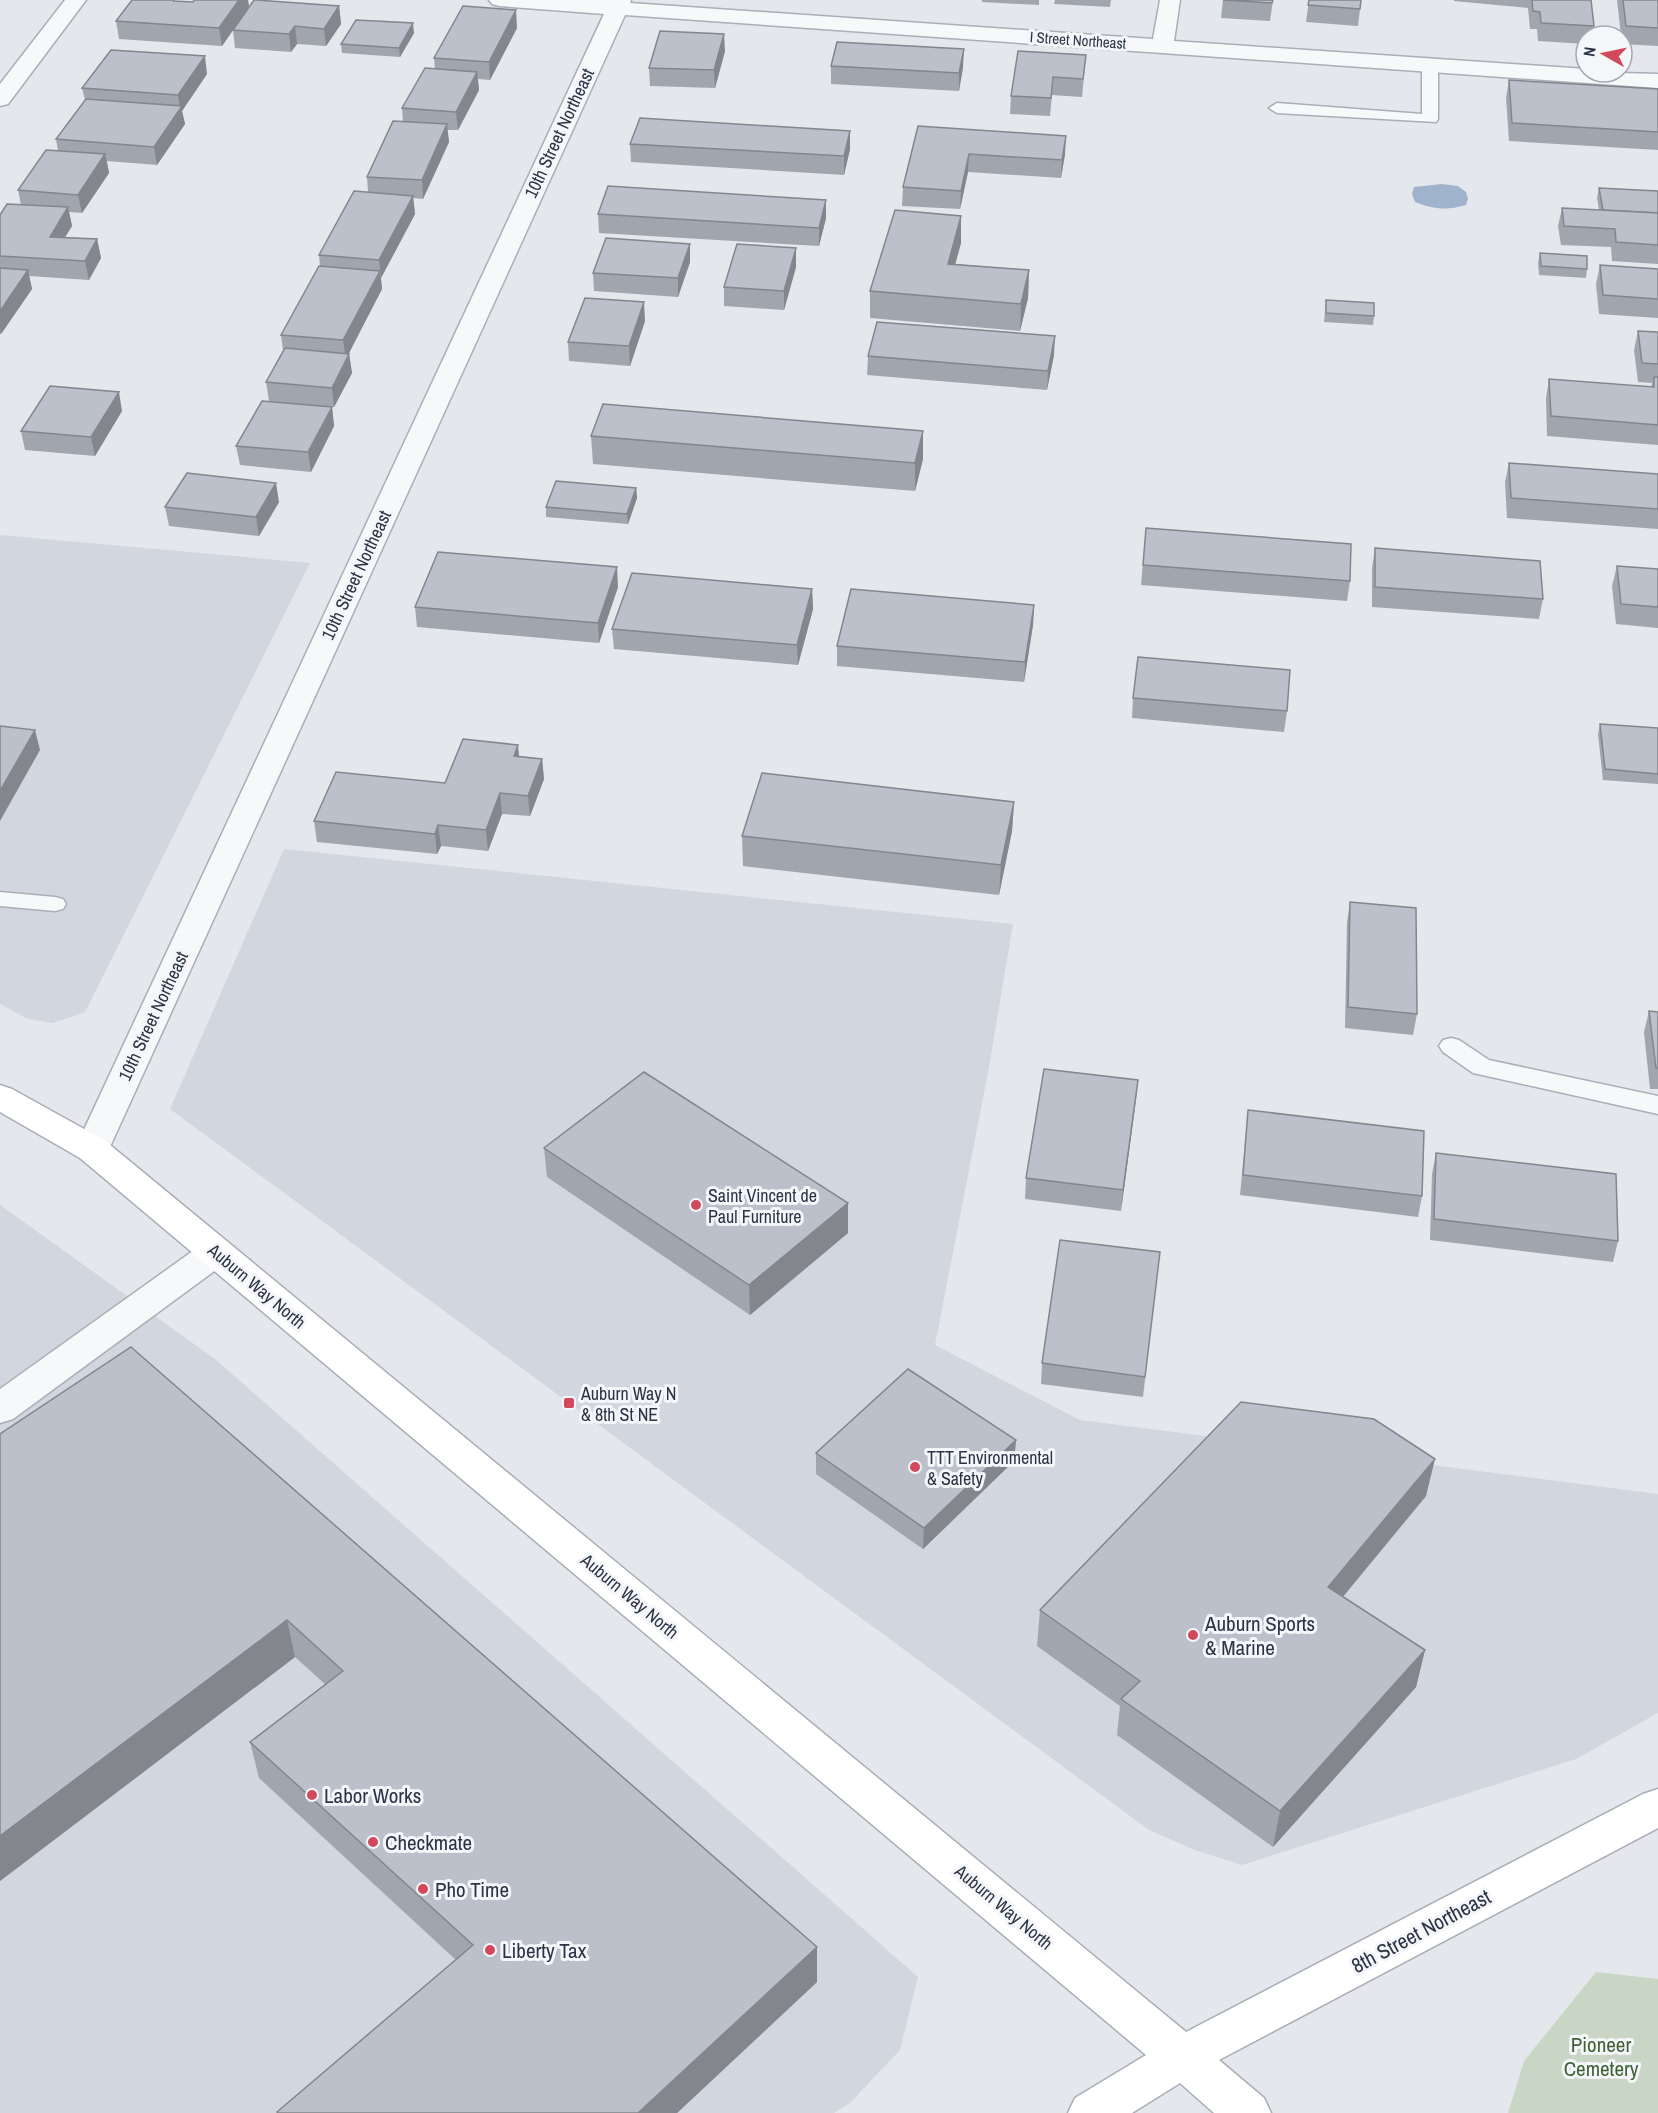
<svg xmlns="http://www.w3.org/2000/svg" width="1658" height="2113" font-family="'Archivo Narrow',sans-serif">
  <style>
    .built { fill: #d2d6de }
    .green { fill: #c9d6c5 }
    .water { fill: #9fb4cc }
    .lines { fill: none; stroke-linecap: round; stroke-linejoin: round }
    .lane-casing { stroke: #a9aeb7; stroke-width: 3 }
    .street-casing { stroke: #a9aeb7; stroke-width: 3 }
    .secondary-casing { stroke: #a9aeb7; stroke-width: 3 }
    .lane { fill: #f7f8fa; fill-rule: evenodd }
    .street { fill: #f7f8fa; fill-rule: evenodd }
    .secondary { fill: #fff; fill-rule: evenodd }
    .wall { fill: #a1a5ae }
    .shaded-wall { fill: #83868d }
    .building { fill: #bbc0ca; stroke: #83868d; stroke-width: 1.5 }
    .poi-dot { fill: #d1495b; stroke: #f4f6f9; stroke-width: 2 }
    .labels { text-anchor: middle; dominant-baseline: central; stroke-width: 6; stroke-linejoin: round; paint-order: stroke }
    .far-street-label { font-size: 15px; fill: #2b3445; stroke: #f4f6f9 }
    .street-label { font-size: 18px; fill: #2b3445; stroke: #f4f6f9 }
    .poi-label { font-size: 18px; fill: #2b3445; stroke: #f4f6f9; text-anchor: start }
    .near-poi-label { font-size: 21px; fill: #2b3445; stroke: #f4f6f9; text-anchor: start }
    .near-street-label { font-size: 21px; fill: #2b3445; stroke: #f4f6f9 }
    .near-park-label { font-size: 21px; fill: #3f6138; stroke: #f4f6f9 }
  </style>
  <rect width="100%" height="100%" fill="#e4e7ec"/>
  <g class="built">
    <path d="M0,535L310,563L85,1012L53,1023L28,1019L0,1004Z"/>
    <path d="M284,849L1013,924L989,1067L935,1345L1080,1420L1658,1494V1713L1576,1759L1242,1865L1195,1850L1149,1830L170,1109Z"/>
    <path d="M0,1205L215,1359L918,1977L900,2050L850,2103L834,2113H0Z"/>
  </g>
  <path class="green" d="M1596,1972L1658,1979V2113H1508L1524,2061Z"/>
  <path class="water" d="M1442,184L1458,186L1466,192L1468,199L1466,205C1446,211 1433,209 1415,202L1412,194L1414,187Z"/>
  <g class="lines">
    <defs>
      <g id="lane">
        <path d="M1430,60L1438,65V119L1436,122L1277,113L1269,108L1277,103L1422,114V65Z"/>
        <path d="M0,892L55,897L63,899L66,904L63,909L55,911L0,906Z"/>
        <path d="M1451,1038L1459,1040L1489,1060L1658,1096V1114L1473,1073L1443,1052L1439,1046L1443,1040Z"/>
      </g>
      <g id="street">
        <path d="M65,0H86L8,104L0,106V84Z"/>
        <path d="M489,0H631L630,3L1153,39L1160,0H1180L1174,41L1586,69V72L1658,74V88L625,15L109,1149L104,1158L92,1161L80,1158L75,1149L604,14L499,6L492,4Z"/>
        <path d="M216,1239L228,1243L234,1252L228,1261L13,1419L0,1423V1389L204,1243Z"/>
      </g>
      <path id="secondary" d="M0,1085L12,1089L104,1140L1186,2032L1643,1794L1658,1789V1828L1219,2060L1264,2098L1271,2113H1214L1180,2083L1132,2113H1068L1075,2098L1146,2055L80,1158L0,1112Z"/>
    </defs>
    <use href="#lane" class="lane-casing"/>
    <use href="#street" class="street-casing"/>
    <use href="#secondary" class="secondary-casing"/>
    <use href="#lane" class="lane"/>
    <use href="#street" class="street"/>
    <use href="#secondary" class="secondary"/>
  </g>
  <g class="wall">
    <path d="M194,0H248L249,7L339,6L341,24L326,46L297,44L291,52L235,48L233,30L222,46L119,39L116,21L187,2H193Z"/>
    <path d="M982,0H1039V5L982,2Z"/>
    <path d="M1055,0H1111L1110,7L1054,4Z"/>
    <path d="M1223,0H1273L1270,21L1221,18Z"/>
    <path d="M1309,0H1361L1358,26L1306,22Z"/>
    <path d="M1454,0H1591L1594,26L1592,36H1586V44L1538,41L1537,29H1530L1528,8L1454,1Z"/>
    <path d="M1617,0H1658V46L1622,44Z"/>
    <path d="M517,28L490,80L478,79L479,90L458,130H447L449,142L423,199L413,198L415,214L381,278L382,289L348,354H349L352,373L334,407H332L334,426L311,472L240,465L236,446L269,401L266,382L283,350L281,335L320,266L319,255L368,192L367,177L403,122L402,108L435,69L434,58Z"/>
    <path d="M414,33L400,57L342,53L341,44Z"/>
    <path d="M725,51L715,88L650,86L649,68Z"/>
    <path d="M1086,55L1082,97L1052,95L1050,116L1010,114L1011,96Z"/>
    <path d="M831,66L963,67L959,91L831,84Z"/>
    <path d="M207,74L182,111L185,124L157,165L107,161L109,173L82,213L69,212L72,226L65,237L97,239L101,258L89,280L29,276L32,289L1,334H0V215L21,205L18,190L58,151L56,139L85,100L82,88Z"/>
    <path d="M1509,80L1658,89V150L1509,141L1506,98Z"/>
    <path d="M918,126L1065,154L1061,178L968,172L960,209L902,206L903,187Z"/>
    <path d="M630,144L850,149L844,175L631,162Z"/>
    <path d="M1599,188L1658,191V264L1612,261L1611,247L1561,245L1558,226L1562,208L1599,210L1597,198Z"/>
    <path d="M598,214L826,218L819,246L599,233Z"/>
    <path d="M961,216V243L955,264L1029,270L1028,298L1020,331L870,318V291Z"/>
    <path d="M690,244V262L678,297L594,291L593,273Z"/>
    <path d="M1540,253L1587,269L1586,278L1539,275L1538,263Z"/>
    <path d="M1600,265L1658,269V318L1599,314L1596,284Z"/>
    <path d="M796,267L784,310L724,306V287Z"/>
    <path d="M1326,300L1374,316L1373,325L1324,322Z"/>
    <path d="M645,321L630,366L569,361L568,342Z"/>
    <path d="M1638,331L1658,332V445L1547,436L1546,398L1549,379L1651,387L1652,383L1638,382L1634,350Z"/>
    <path d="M1054,355L1047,390L867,375L868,356Z"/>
    <path d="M122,411L95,456L25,450L21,431Z"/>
    <path d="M923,431V459L915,491L593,464L591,436Z"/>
    <path d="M1509,463L1658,474V529L1507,518L1505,482Z"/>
    <path d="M636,488L637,498L628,524L546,517V507Z"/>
    <path d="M279,502L259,536L169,526L165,507Z"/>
    <path d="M1146,528L1350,581L1347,601L1141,585Z"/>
    <path d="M1375,548L1543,599L1539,619L1372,607V568Z"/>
    <path d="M1617,566L1658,569V628L1616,624L1612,586Z"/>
    <path d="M618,587L599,643L417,627L415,607Z"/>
    <path d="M812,589L813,609L798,665L614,649L612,629Z"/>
    <path d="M1034,605L1033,625L1024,682L837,666V646Z"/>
    <path d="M1133,698L1287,711L1284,732L1132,718Z"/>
    <path d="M1600,724L1658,728V784L1603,780L1598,734Z"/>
    <path d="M519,756L542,759L544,779L530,816L502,814L488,851L441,846L437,854L317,842L314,821L445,783Z"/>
    <path d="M1014,802L1012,831L999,895L743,866L742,836Z"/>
    <path d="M1350,902L1417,1014L1413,1035L1345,1028L1347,922Z"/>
    <path d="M1649,1011L1658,1012V1089H1650L1644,1032Z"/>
    <path d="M1138,1080L1121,1211L1025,1199L1026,1178Z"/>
    <path d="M1248,1110L1422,1196L1418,1217L1240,1195L1246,1131Z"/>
    <path d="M544,1148L848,1233L750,1315L547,1177Z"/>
    <path d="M1436,1153L1618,1241L1613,1262L1430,1240L1432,1174Z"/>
    <path d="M1160,1252L1143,1397L1041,1384L1042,1363Z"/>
    <path d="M0,1434L817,1947V1982L677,2113H277V2112L456,1960L259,1778L250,1742L325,1684L295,1657L0,1881Z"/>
    <path d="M1016,1440L1014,1461L923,1549L816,1474V1453Z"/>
    <path d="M1426,1496L1343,1597L1425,1650L1416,1687L1273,1847L1117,1735L1120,1706L1037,1646L1040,1610Z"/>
  </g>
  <g class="shaded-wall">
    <path d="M239,0H248L249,7L222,46L219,28Z"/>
    <path d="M339,6L341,24L326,46L324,29Z"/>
    <path d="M516,10L517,28L490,80L489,62Z"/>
    <path d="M413,23L414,33L400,57L399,48Z"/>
    <path d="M295,26L297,44L291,52L289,34Z"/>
    <path d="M724,34L725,51L715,88L714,70Z"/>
    <path d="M964,49L963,67L959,91V73Z"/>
    <path d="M205,56L207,74L182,111L185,124L157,165L154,147L180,109L178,95Z"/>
    <path d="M477,72L479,90L458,130L456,112Z"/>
    <path d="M447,124L449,142L423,199L422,180Z"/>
    <path d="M850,131V149L844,175V156Z"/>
    <path d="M1066,136L1065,154L1061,178L1062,160Z"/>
    <path d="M105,154L109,173L82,213L78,195Z"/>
    <path d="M969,154L968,172L960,209L961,191Z"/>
    <path d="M413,196L415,214L381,278L379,260Z"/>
    <path d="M826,200V218L819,246V228Z"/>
    <path d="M68,207L72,226L54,255L50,237Z"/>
    <path d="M961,216V243L948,291V264Z"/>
    <path d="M97,239L101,258L89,280L85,261Z"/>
    <path d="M690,244V262L678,297V278Z"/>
    <path d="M796,248V267L784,310V291Z"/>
    <path d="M28,270L32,289L1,334L0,328V311Z"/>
    <path d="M1029,270L1028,298L1020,331L1021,304Z"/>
    <path d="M380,271L382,289L346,359L343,340Z"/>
    <path d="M644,302L645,321L630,366L629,346Z"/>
    <path d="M1055,336L1054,355L1047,390L1048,371Z"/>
    <path d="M349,354L352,373L334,407L332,388Z"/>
    <path d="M119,392L122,411L95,456L91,437Z"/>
    <path d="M332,407L334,426L311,472L308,452Z"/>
    <path d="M923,431V459L915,491V463Z"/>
    <path d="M276,483L279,502L259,536L256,517Z"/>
    <path d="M636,488L637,498L628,524L627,514Z"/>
    <path d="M617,567L618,587L599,643L598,623Z"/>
    <path d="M812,589L813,609L798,665L797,645Z"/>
    <path d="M1034,605L1033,625L1024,682L1025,662Z"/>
    <path d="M35,730L40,750L0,821V791Z"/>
    <path d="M518,745L520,765L514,756Z"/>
    <path d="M542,759L544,779L530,816L528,796Z"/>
    <path d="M500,793L502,814L488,851L486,830Z"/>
    <path d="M1014,802L1012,831L999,895L1001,865Z"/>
    <path d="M438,825L441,846L437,854L435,834Z"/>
    <path d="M1138,1080L1136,1100L1121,1211L1123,1190Z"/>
    <path d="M848,1203V1233L750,1315L749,1285Z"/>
    <path d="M1016,1440L1014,1461L923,1549L924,1528Z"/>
    <path d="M1435,1459L1426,1496L1321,1623L1328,1587Z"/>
    <path d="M287,1620L295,1657L0,1881V1836Z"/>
    <path d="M1425,1650L1416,1687L1273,1847L1280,1811Z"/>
    <path d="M817,1947V1982L677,2113H638Z"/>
  </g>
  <g class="building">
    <path d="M132,0H174V1L193,2L194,0H239L219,28L116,21Z"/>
    <path d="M254,0H256L339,6L324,29L295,26L289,34L233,30Z"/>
    <path d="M1223,0H1273L1272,3Z"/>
    <path d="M1309,0H1361L1360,9L1308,5Z"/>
    <path d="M1532,0H1591L1594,26L1541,23L1540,12L1533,11Z"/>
    <path d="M1623,0H1658V28L1626,26Z"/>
    <path d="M463,6L516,10L489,62L434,58Z"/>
    <path d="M356,20L413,23L399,48L341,44Z"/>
    <path d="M660,31L724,34L714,70L649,68Z"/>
    <path d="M837,42L964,49L959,73L831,66Z"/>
    <path d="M111,50L205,56L178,95L82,88Z"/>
    <path d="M1018,51L1086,55L1083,79L1053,77L1051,98L1011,96Z"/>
    <path d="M425,68L477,72L456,112L402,108Z"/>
    <path d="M1509,80L1658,89V132L1512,123Z"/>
    <path d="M86,99L182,106L154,147L56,139Z"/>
    <path d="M640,118L850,131L844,156L630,144Z"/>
    <path d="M393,121L447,124L422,180L367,177Z"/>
    <path d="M918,126L1066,136L1062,160L969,154L961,191L903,187Z"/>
    <path d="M46,150L105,154L78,195L18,190Z"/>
    <path d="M608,186L826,200L819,228L598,214Z"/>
    <path d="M1599,188L1658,191V213L1603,210Z"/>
    <path d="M354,191L413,196L379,260L319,255Z"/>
    <path d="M7,204L68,207L50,237L97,239L85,261L0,256V215Z"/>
    <path d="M1562,208L1658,213V245L1616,242L1615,229L1564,226Z"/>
    <path d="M895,210L961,216L948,264L1029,270L1021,304L870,291Z"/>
    <path d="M606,238L690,244L678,278L593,273Z"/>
    <path d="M737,244L796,248L784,291L724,287Z"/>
    <path d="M1540,253L1587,256V269L1541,266Z"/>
    <path d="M1600,265L1658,269V299L1603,295Z"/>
    <path d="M319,266L380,271L343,340L281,335Z"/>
    <path d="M0,268L28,270L0,311Z"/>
    <path d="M585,298L644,302L629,346L568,342Z"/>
    <path d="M1326,300L1374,303V316L1326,313Z"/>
    <path d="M877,322L1055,336L1048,371L868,356Z"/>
    <path d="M1638,331L1658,332V364L1642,363Z"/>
    <path d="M285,348L349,354L332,388L266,382Z"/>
    <path d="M1654,377H1658V425L1551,416L1549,379L1654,387Z"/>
    <path d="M50,386L119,392L91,437L21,431Z"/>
    <path d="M262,401L332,407L308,452L236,446Z"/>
    <path d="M603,404L923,431L915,463L591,436Z"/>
    <path d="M1509,463L1658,474V509L1511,498Z"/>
    <path d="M187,473L276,483L256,517L165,507Z"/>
    <path d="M556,481L636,488L627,514L546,507Z"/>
    <path d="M1146,528L1351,544L1350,581L1143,565Z"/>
    <path d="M1375,548L1540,561L1543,599L1375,587Z"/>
    <path d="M438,552L617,567L598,623L415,607Z"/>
    <path d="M1617,566L1658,569V607L1621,604Z"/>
    <path d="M632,573L812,589L797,645L612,629Z"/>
    <path d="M851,589L1034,605L1025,662L837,646Z"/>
    <path d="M1138,657L1290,670L1287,711L1133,698Z"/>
    <path d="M1600,724L1658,728V774L1605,769Z"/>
    <path d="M0,726L35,730L0,791Z"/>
    <path d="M463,739L518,745L514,756L542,759L528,796L500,793L486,830L438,825L435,834L314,821L336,772L445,783Z"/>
    <path d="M762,773L1014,802L1001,865L742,836Z"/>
    <path d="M1350,902L1416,908L1417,1014L1348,1007Z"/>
    <path d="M1649,1011L1658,1012V1068H1656Z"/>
    <path d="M1044,1069L1138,1080L1123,1190L1026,1178Z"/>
    <path d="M644,1072L848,1203L749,1285L544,1148Z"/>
    <path d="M1248,1110L1424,1131L1422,1196L1243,1175Z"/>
    <path d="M1436,1153L1616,1174L1618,1241L1434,1219Z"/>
    <path d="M1060,1240L1160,1252L1145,1377L1042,1363Z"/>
    <path d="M131,1347L817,1947L638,2113H278L277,2112L473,1945L250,1742L343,1671L287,1620L0,1836V1434Z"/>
    <path d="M908,1369L1016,1440L924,1528L816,1453Z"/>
    <path d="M1241,1402L1374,1419L1435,1459L1328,1587L1425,1650L1280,1811L1121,1699L1140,1681L1040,1610Z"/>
  </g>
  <g class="poi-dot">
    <circle cx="696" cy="1205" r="6"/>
    <rect x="563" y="1397" width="12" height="12" rx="3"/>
    <circle cx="915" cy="1467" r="6"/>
    <circle cx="1193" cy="1635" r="6"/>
    <circle cx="312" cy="1795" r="6"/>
    <circle cx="373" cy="1842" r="6"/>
    <circle cx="423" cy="1889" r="6"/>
    <circle cx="490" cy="1950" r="6"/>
  </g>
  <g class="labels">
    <g class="far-street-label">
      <text transform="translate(1078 40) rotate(4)">I Street Northeast</text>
    </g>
    <g class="street-label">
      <text transform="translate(559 133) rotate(-65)">10th Street Northeast</text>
      <text transform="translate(356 575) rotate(-65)">10th Street Northeast</text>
      <text transform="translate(153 1016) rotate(-65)">10th Street Northeast</text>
      <text transform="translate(257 1286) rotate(40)">Auburn Way North</text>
      <text transform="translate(630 1596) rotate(40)">Auburn Way North</text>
      <text transform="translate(1004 1907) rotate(40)">Auburn Way North</text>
    </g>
    <g class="poi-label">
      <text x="708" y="1195">Saint Vincent de<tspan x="708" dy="21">Paul Furniture</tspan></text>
      <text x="581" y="1393">Auburn Way N<tspan x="581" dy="21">&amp; 8th St NE</tspan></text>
      <text x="927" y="1457">TTT Environmental<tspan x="927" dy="21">&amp; Safety</tspan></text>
    </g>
    <g class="near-poi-label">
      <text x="1205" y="1623">Auburn Sports<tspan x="1205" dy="24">&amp; Marine</tspan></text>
      <text x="324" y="1795">Labor Works</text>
      <text x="385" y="1842">Checkmate</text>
      <text x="435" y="1889">Pho Time</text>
      <text x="502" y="1950">Liberty Tax</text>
    </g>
    <g class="near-street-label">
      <text transform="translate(1421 1931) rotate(-28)">8th Street Northeast</text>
    </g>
    <g class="near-park-label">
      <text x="1601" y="2044">Pioneer<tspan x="1601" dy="24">Cemetery</tspan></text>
    </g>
  </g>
  <g transform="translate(1604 54) rotate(279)"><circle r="28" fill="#f4f6f9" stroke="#a4a8b1" stroke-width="1.5"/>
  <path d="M0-4.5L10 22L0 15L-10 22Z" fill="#d1495b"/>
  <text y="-9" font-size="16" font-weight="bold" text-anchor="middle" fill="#2b3445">N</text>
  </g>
</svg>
